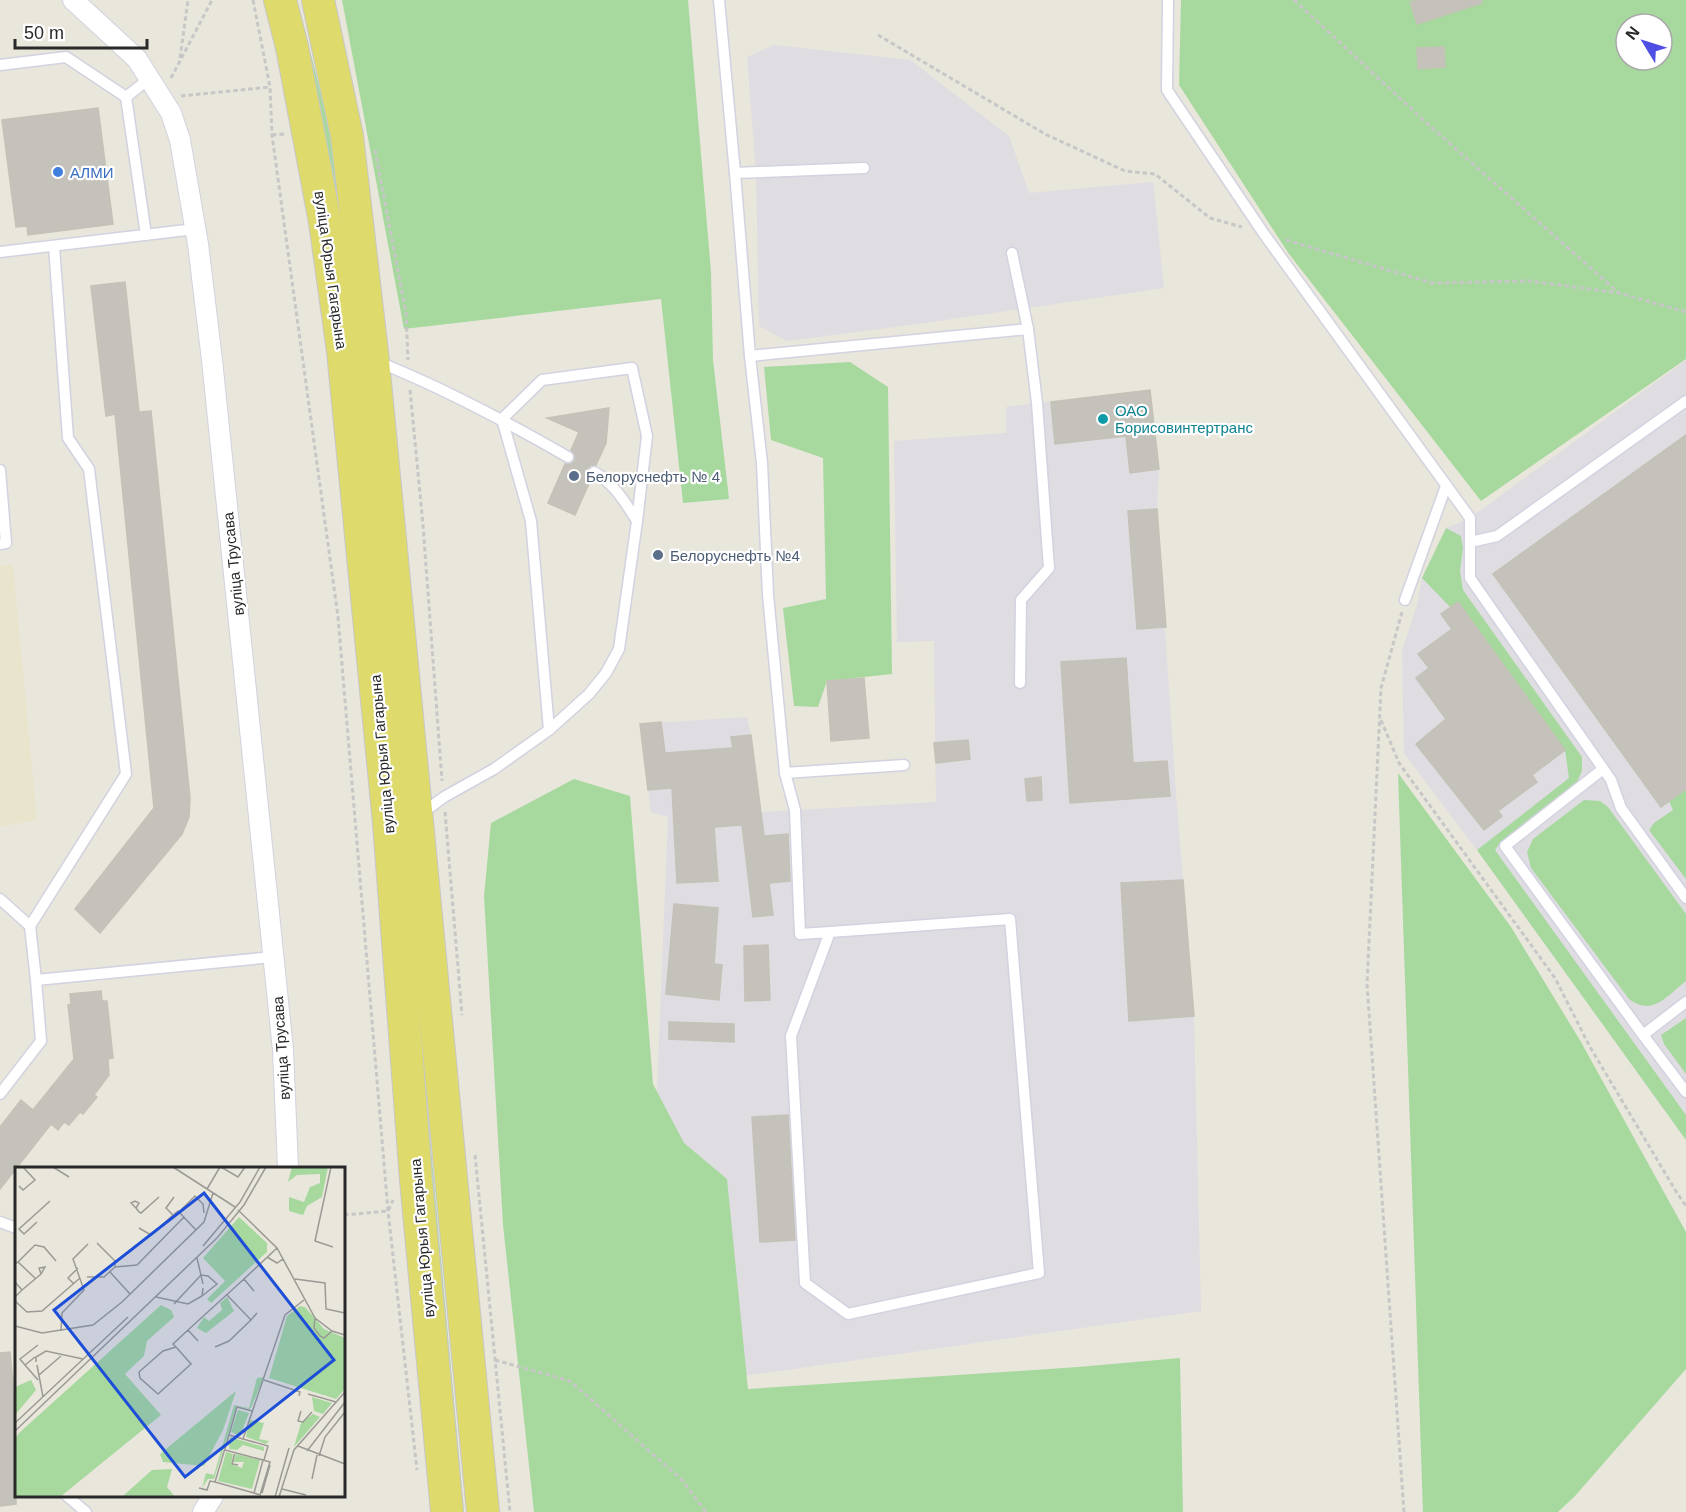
<svg xmlns="http://www.w3.org/2000/svg" width="1686" height="1512" font-family="Arial,sans-serif">
  <style>
    .industrial { fill: #dfdce2; fill-rule: evenodd }
    .education { fill: #e9e5cd }
    .green { fill: #a7d99f; fill-rule: evenodd }
    .building { fill: #c5c2bc; stroke: #c4c2b6; stroke-width: 1.5 }
    .lines { fill: none; stroke-linecap: round; stroke-linejoin: round }
    .lane-casing { stroke: #d2d2e0; stroke-width: 13 }
    .street-casing { stroke: #d2d2e0; stroke-width: 22 }
    .primary-casing { stroke: #c7c7c7; stroke-width: 34 }
    .path { stroke: #c7c7c7; stroke-width: 3; stroke-dasharray: 4.5 3; stroke-linecap: butt }
    .lane { stroke: #fff; stroke-width: 10 }
    .street { stroke: #fff; stroke-width: 20 }
    .primary { stroke: #dfda6c; stroke-width: 32 }
    .shop-dot { fill: #3f7fe0; stroke: #fff; stroke-width: 2 }
    .culture-dot { fill: #0f9aa8; stroke: #fff; stroke-width: 2 }
    .service-dot { fill: #5c6f8a; stroke: #fff; stroke-width: 2 }
    .labels { text-anchor: middle; dominant-baseline: central; stroke-width: 4.5; stroke-linejoin: round; paint-order: stroke }
    .shop-label { font-size: 15px; fill: #366cbe; stroke: #fff; text-anchor: start }
    .street-label { font-size: 15px; fill: #292929; stroke: #fff }
    .culture-label { font-size: 15px; fill: #0d838f; stroke: #fff; text-anchor: start }
    .service-label { font-size: 15px; fill: #4e5e75; stroke: #fff; text-anchor: start }
    .inset-road { fill: none; stroke: #9c9a94; stroke-width: 1.5 }
    .view { fill: #1d4ed8; fill-opacity: 0.15; stroke: #1d4ed8; stroke-width: 3 }
    .inset-edge { fill: none; stroke: #292929; stroke-width: 3 }
  </style>
  <rect width="100%" height="100%" fill="#e9e6dc"/>
  <g class="industrial">
    <path d="M774,45L910,60L1009,136L1029,193L1153,182L1164,288L918,324L787,341L759,326L756,172L747,57Z"/>
    <path d="M1686,360V1140L1477,850L1404,753L1402,651L1417,605L1422,578L1446,528L1470,518Z"/>
    <path d="M1150,390L1159,469L1157,509L1176,794L1194,1016L1201,1311L645,1390L668,817L651,812L640,724L747,717L751,735L761,812L936,802L934,641L897,642L894,441L1006,433V407ZM762,945L768,946L769,992Z"/>
  </g>
  <path class="education" d="M13,564L37,820L0,827V566Z"/>
  <g class="green">
    <path d="M290,0H297L335,149L349,249L464,1512H459Z"/>
    <path d="M342,0H688L711,272L713,360L729,499L683,503L661,299L404,329Z"/>
    <path d="M1181,0H1686V359L1481,501L1289,254L1179,85ZM1626,24H1662V60H1626Z"/>
    <path d="M850,362L888,387L892,674L827,681L818,707L794,706L783,608L826,599L823,458L771,440L764,367Z"/>
    <path d="M1446,528L1461,536L1463,548L1460,571L1463,590L1582,757V771L1577,782L1500,843L1495,850L1686,1115V1140L1477,850L1569,778L1565,750L1458,602L1450,607L1422,578Z"/>
    <path d="M1398,773L1511,927L1581,1042L1686,1232V1369L1575,1496L1558,1512H1423Z"/>
    <path d="M574,779L630,796L653,1084L684,1143L727,1179L748,1389L1078,1367L1180,1358L1183,1512H534L503,1225L484,896L491,823Z"/>
    <path d="M1686,789V879L1649,830L1654,823L1673,810L1669,801Z"/>
    <path d="M1584,800L1600,801L1608,807L1686,914V981C1667,996 1652,1017 1629,999L1531,868L1527,852L1533,839Z"/>
    <path d="M1686,1018V1074L1664,1044L1661,1035Z"/>
  </g>
  <g class="building">
    <path d="M1418,0H1481L1482,3L1417,24L1410,2Z"/>
    <path d="M1444,47L1445,67L1418,69L1417,48Z"/>
    <path d="M98,108L113,224L28,235L27,226L16,227L2,120Z"/>
    <path d="M125,282L139,412L151,411L190,798L189,817L182,834L100,933L75,909L154,808L115,414L106,416L91,286Z"/>
    <path d="M1150,390L1159,469L1130,473L1126,436L1055,444L1051,402Z"/>
    <path d="M609,408L606,443L596,465H591L587,469V475L591,479L575,515L548,503L565,464H571L575,460V454L571,450L579,432L547,418Z"/>
    <path d="M1686,435V789L1661,807L1493,574Z"/>
    <path d="M1157,509L1166,627L1137,629L1128,511Z"/>
    <path d="M1458,602L1565,750L1532,775L1537,782L1498,811L1502,816L1484,830L1416,744L1446,719L1416,678L1429,668L1418,654L1452,629L1441,614Z"/>
    <path d="M1126,658L1133,763L1167,761L1170,796L1070,803L1061,662Z"/>
    <path d="M864,678L869,738L831,741L827,681Z"/>
    <path d="M661,722L665,753L733,748L731,737L751,735L764,836L788,834L790,881L769,883L773,915L753,917L742,825L714,827L718,881L677,883L672,788L648,790L640,724Z"/>
    <path d="M968,740L970,759L936,763L934,743Z"/>
    <path d="M1041,777L1042,800L1027,801L1025,779Z"/>
    <path d="M1183,880L1194,1016L1129,1021L1121,883Z"/>
    <path d="M674,904L718,908L714,964L722,965L719,1000L666,994Z"/>
    <path d="M768,945L770,1000L745,1001L744,946Z"/>
    <path d="M101,991L102,1001H107L113,1058L108,1059L109,1075L94,1095L97,1097L83,1114L80,1112L69,1125L64,1122L58,1130L51,1124L0,1189V1127L21,1100L33,1110L74,1059L68,1005H71L70,994Z"/>
    <path d="M669,1022L734,1024V1042L669,1039Z"/>
    <path d="M788,1115L795,1240L760,1242L752,1117Z"/>
    <path d="M10,1352L16,1418V1504L0,1506V1353Z"/>
  </g>
  <g class="lines">
    <defs>
      <g id="lane">
        <path d="M719,0L735,173L864,168"/>
        <path d="M1168,0L1167,90L1264,234L1470,518V578L1611,780L1621,808L1686,898"/>
        <path d="M0,65L66,57L126,97"/>
        <path d="M735,173L750,356L762,463L768,595L785,773L904,765"/>
        <path d="M146,235L126,97L150,78"/>
        <path d="M0,252L195,229"/>
        <path d="M750,356L1028,329L1012,253"/>
        <path d="M378,362C444,388 507,422 568,457"/>
        <path d="M0,470L6,543L0,544"/>
        <path d="M1470,542L1497,536L1686,401"/>
        <path d="M1405,600L1446,486"/>
        <path d="M1020,683L1021,600L1049,568L1037,403L1028,329"/>
        <path d="M549,730L531,521L502,419L542,380L632,368L647,436L637,521"/>
        <path d="M1603,769L1505,846L1643,1035"/>
        <path d="M785,773L795,810L800,934L830,932L1010,919L1039,1273L848,1314L805,1283L791,1036L830,932"/>
        <path d="M421,814L444,797L494,769L549,730L589,694L606,673L619,649L637,521C625,502 614,483 594,472"/>
        <path d="M0,899L30,926L36,980L41,1041L0,1094"/>
        <path d="M30,926L126,774L89,469L68,438L54,246"/>
        <path d="M36,980L273,957"/>
        <path d="M1686,1002L1643,1035L1686,1092"/>
        <path d="M0,1222L16,1228"/>
        <path d="M67,1496L86,1512"/>
      </g>
      <g id="street">
        <path d="M73,0L137,59L171,113L180,140L198,244L212,360L283,1050L288,1168"/>
        <path d="M203,1512L213,1496"/>
      </g>
      <g id="primary">
        <path d="M280,0L292,47L325,222L343,351L389,823L416,1180L447,1512"/>
        <path d="M318,0L347,136L373,361L483,1512"/>
      </g>
    </defs>
    <use href="#lane" class="lane-casing"/>
    <use href="#street" class="street-casing"/>
    <use href="#primary" class="primary-casing"/>
    <g class="path">
      <path d="M253,0L270,87L272,135L338,617L388,1211L417,1470"/>
      <path d="M1294,0L1431,127L1619,293L1686,312"/>
      <path d="M878,35L1045,134L1125,171L1155,174L1210,218L1242,227"/>
      <path d="M180,58L188,0"/>
      <path d="M171,78L212,0"/>
      <path d="M181,96L270,87"/>
      <path d="M272,135L285,134"/>
      <path d="M375,150L406,313L408,360"/>
      <path d="M1286,240L1432,283L1530,281L1619,293"/>
      <path d="M410,390L423,525L442,781"/>
      <path d="M1402,612L1381,688L1367,984L1404,1512"/>
      <path d="M1381,720L1399,763L1555,978L1590,1047L1677,1193L1686,1206"/>
      <path d="M445,812L462,1015"/>
      <path d="M475,1155L510,1512"/>
      <path d="M344,1215L388,1211L393,1200"/>
      <path d="M495,1360L570,1381L681,1479L706,1512"/>
    </g>
    <use href="#lane" class="lane"/>
    <use href="#street" class="street"/>
    <use href="#primary" class="primary"/>
  </g>
  <circle class="shop-dot" cx="58" cy="172" r="6"/>
  <circle class="culture-dot" cx="1103" cy="419" r="6"/>
  <g class="service-dot">
    <circle cx="574" cy="476" r="6"/>
    <circle cx="658" cy="555" r="6"/>
  </g>
  <g class="labels">
    <g class="shop-label">
      <text x="70" y="172">АЛМИ</text>
    </g>
    <g class="street-label">
      <text transform="translate(331 270) rotate(82)">вуліца Юрыя Гагарына</text>
      <text transform="translate(233 564) rotate(-96)">вуліца Трусава</text>
      <text transform="translate(382 754) rotate(-95)">вуліца Юрыя Гагарына</text>
      <text transform="translate(281 1048) rotate(-94)">вуліца Трусава</text>
      <text transform="translate(422 1238) rotate(-95)">вуліца Юрыя Гагарына</text>
    </g>
    <g class="culture-label">
      <text x="1115" y="410">ОАО<tspan x="1115" dy="17">Борисовинтертранс</tspan></text>
    </g>
    <g class="service-label">
      <text x="586" y="476">Белоруснефть № 4</text>
      <text x="670" y="555">Белоруснефть №4</text>
    </g>
  </g>
  <g transform="translate(15 1167)">
    <rect width="330" height="330" fill="#e9e6dc"/>
    <path d="M277,0H313L307,30L292,39L288,48L274,44V30L289,35L295,20L305,16V7L282,8L273,15L270,26ZM224,50L252,76V85L196,136L192,132L210,114L188,91ZM212,130L219,144L191,166L182,161L189,150L194,154L207,143L205,136ZM146,138L156,143L159,150L132,174L129,189L110,207L146,248L45,330H0V272L4,266ZM285,139L290,140L309,162L330,171V222L321,232L254,211L272,149ZM249,210L236,241L234,242L222,239L199,312H193L187,321L191,306L199,308L219,238L234,241L242,211ZM16,213L21,223L0,248V220ZM221,224L208,263L189,299L148,295L145,287ZM297,230L317,236L308,247L299,244ZM223,243L234,246L225,269L216,265ZM298,247L305,250L279,280L286,256ZM234,253L249,256L244,272L254,274L251,277L231,270ZM215,270L249,280V284L228,278L222,283L214,282ZM211,285L218,287L216,297L227,301L229,295H218L221,287L245,293L237,322L203,314ZM157,302L152,320L160,330L108,329L137,303Z" fill="#a7d99f"/>
    <path class="inset-road" d="M38,0L54,10M158,0L220,40M206,0L223,10L230,0M316,0L300,74L318,80M4,19L8,23L20,13L8,0M192,22L205,0M159,30L151,41L158,48L163,44L181,63M121,41L124,36L120,34L116,36L121,41L124,45L126,46L144,30M223,43L262,81L300,151L317,164L330,168M164,45L180,29L188,37L189,46M22,55L9,67L4,62L35,34M124,61L136,68L158,48M188,79L225,35L245,0M252,90L262,96L268,92M182,91L188,117M3,95L20,78L29,80L41,94M0,97L3,95L21,112M100,100L122,98L169,50M95,105L115,127M72,110H89L100,100V94L82,76M280,112L310,116L311,142L330,146M0,115L7,123L0,130M59,117L53,111L63,101M7,123L26,107L30,100L24,101L26,107M239,124L229,112L262,81M212,128L236,153L242,146M141,130L173,137L187,129L188,121M0,134L12,145L27,144L65,111M159,137L186,108L193,109L202,117L187,129M300,151L299,161L305,169L309,171L317,164M0,159L27,166L78,158L107,135L189,55L198,26M46,164L47,146L69,123L58,92L73,77M183,174L173,163L229,112M161,180L148,184L124,205L125,211L143,227L176,197L161,180L158,177L173,163M200,180L214,174L236,153M20,190L10,198L23,213M21,195V190L31,184L68,192M10,198L5,192L23,178M22,198L28,230M24,208L46,189M249,213L285,225L284,229M293,227L321,235M286,244L283,254L288,255L297,245M0,256L113,150M0,264L202,71L229,38L251,0M214,268L222,240L237,244M283,279L330,297M210,283L248,293M292,284L330,235M220,285L217,297L223,298M304,289L310,270L330,245M249,293L253,279L228,272L270,148L289,133M297,312L302,288M200,315L239,326L245,328L255,295L248,293L239,326M184,321L192,323L195,314L200,315L214,268L228,272M267,322L291,328M247,326L255,298M260,330L274,281M264,330L279,283L330,225"/>
    <path class="view" d="M189,26L319,193L170,310L39,143Z"/>
    <rect width="330" height="330" class="inset-edge"/>
  </g>
  <g transform="translate(1644 42) rotate(308)"><circle r="28" fill="#ffffff" stroke="#a9a9a9" stroke-width="1.5"/>
  <path d="M0-4.5L10 22L0 15L-10 22Z" fill="#504fe3"/>
  <text y="-9" font-size="16" font-weight="bold" text-anchor="middle" fill="#292929">N</text>
  </g>
  <path d="M15 39v9h132v-9" fill="none" stroke="#292929" stroke-width="3"/>
  <text x="24" y="39" font-size="18" fill="#292929" stroke="#ffffff" stroke-width="4.5" paint-order="stroke">50 m</text>
</svg>
